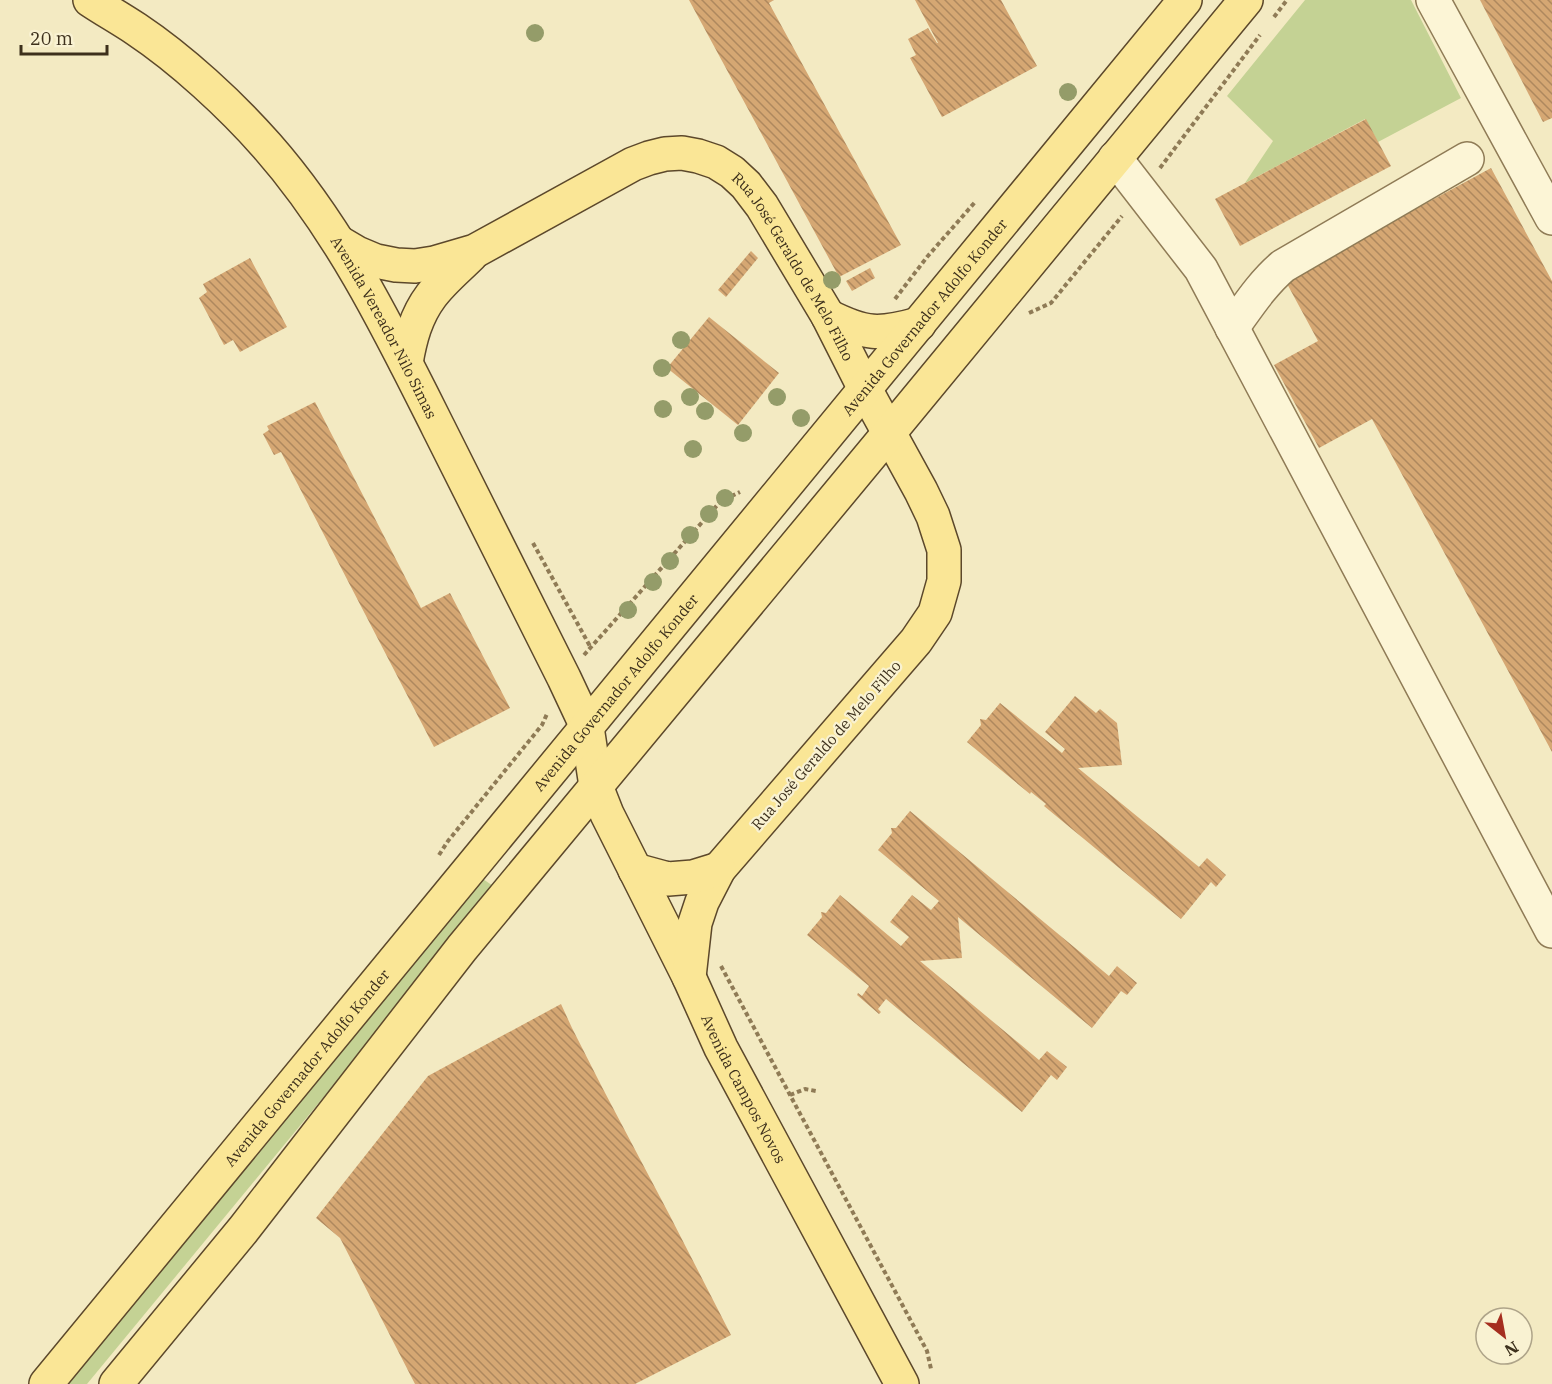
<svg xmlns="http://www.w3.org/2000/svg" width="1552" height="1384" font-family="'IBM Plex Serif',serif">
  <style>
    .grass { fill: #c4d294 }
    .building { fill: url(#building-back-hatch) }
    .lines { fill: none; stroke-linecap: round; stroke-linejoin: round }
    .minor-casing { stroke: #8f7b56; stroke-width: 36 }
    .major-casing { stroke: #5c482b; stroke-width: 36 }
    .path { stroke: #8f7b56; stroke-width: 4; stroke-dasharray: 4.5 3; stroke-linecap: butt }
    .minor { stroke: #fcf5d6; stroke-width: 33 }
    .major { stroke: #fae696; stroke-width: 33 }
    .tree { fill: #949c69 }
    .labels { text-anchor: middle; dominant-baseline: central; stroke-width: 4.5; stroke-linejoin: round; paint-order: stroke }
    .street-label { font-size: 15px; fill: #3d301c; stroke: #f9f2d2 }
  </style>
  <defs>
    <pattern id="building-back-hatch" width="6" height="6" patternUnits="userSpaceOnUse" patternTransform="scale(1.5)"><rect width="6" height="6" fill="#d5a773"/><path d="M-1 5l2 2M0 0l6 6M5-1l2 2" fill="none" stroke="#ae885e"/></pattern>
  </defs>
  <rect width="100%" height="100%" fill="#f3eac2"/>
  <g class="grass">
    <path d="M1305,0H1411L1461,98L1378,142L1365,119L1245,183L1273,141L1227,96Z"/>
    <path d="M483,879L496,888L87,1384H67Z"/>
  </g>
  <g class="building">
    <path d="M689,0H774L769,3L901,245L839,277Z"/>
    <path d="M915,0H1001L1037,66L942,117L910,58L916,55L908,39L928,28L937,43H938Z"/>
    <path d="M1480,0H1552V118L1543,122Z"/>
    <path d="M1366,119L1391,166L1240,246L1215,199Z"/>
    <path d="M1491,168L1552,281V752L1372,419L1319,448L1274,365L1318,341L1285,280Z"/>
    <path d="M751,251L758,258L726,297L718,290Z"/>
    <path d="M250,258L287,327L240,352L233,340L224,345L199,298L207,292L203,284Z"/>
    <path d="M870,268L875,278L852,291L846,281Z"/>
    <path d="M709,317L779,373L738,425L667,368Z"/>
    <path d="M315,402L421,608L450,593L510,708L434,747L281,452L274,455L263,434L269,430L267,426Z"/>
    <path d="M1075,696L1096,713L1100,709L1117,723L1122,765L1078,768L1199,867L1207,858L1226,875L1216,887L1211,882L1181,919L1044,806L1046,804L1031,792L1030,794L967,742L981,725L980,719L986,720L1000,703L1062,753L1065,749L1045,732Z"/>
    <path d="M910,811L1109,976L1117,966L1137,983L1127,995L1121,991L1092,1028L958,917L962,958L920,961L1039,1060L1047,1051L1067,1067L1057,1080L1051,1075L1022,1112L886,999L878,1009L881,1012L879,1014L857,995L858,993L862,996L869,986L807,935L822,917L821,912L826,913L840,895L901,946L909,937L890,922L912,895L931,910L939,901L878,850L892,833L891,828H896Z"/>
    <path d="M561,1004L572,1028L603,1089L669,1214L731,1335L635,1384H415L340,1238L316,1218L428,1076Z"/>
  </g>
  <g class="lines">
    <defs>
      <g id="minor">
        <path d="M1433,0L1552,218"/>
        <path d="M1115,158L1201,269L1552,931"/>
        <path d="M1232,328C1248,306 1262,284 1283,266L1467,159"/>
      </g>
      <g id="major">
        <path id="s1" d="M90,0C105,10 121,19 136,29C181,59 231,105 267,146C340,229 389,329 438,427C480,511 522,595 564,678L587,727L596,786L607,814L689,977L721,1048L902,1384"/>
        <path id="s2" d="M340,243L357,253L376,261L396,265L415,266L434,263L475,251L633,164L649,158L665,154L682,153L698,156L716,162L732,172L746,185L762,206L828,316L865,389L921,491L933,516L944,550V581L935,613L916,641L719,869L702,902L695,923L689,977"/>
        <path d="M828,316C866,335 879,335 919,324"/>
        <path d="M406,363C410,339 416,316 431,296C442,281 458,268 471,255"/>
        <path d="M635,870L668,879L693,877L719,869"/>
        <path id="s3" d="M46,1384L1185,0"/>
        <path d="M116,1384L243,1230L462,948L889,433L1246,0"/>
      </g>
    </defs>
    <use href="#minor" class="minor-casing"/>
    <use href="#major" class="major-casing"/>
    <g class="path">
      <path d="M1274,17L1287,0"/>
      <path d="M1160,168L1260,35"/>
      <path d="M895,299L927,257L976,201"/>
      <path d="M1029,313L1051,303L1122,216"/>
      <path d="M533,543L591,648"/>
      <path d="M584,655L721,501L740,492"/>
      <path d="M439,855L448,841L542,725L547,714"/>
      <path d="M721,966L927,1351L931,1369"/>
      <path d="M790,1095L805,1089L816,1091"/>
    </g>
    <use href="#minor" class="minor"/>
    <use href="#major" class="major"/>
  </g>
  <g class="tree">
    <circle cx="535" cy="33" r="9"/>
    <circle cx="1068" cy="92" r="9"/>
    <circle cx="832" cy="280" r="9"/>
    <circle cx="681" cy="340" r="9"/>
    <circle cx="662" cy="368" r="9"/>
    <circle cx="690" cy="397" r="9"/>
    <circle cx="777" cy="397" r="9"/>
    <circle cx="663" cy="409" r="9"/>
    <circle cx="705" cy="411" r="9"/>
    <circle cx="801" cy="418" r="9"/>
    <circle cx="743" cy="433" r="9"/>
    <circle cx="693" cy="449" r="9"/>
    <circle cx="725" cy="498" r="9"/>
    <circle cx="709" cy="514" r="9"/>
    <circle cx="690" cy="535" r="9"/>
    <circle cx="670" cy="561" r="9"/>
    <circle cx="653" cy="582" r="9"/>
    <circle cx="628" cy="610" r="9"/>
  </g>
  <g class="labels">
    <g class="street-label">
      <text stroke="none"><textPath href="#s2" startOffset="540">Rua José Geraldo de Melo Filho</textPath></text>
      <text stroke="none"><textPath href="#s3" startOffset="1382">Avenida Governador Adolfo Konder</textPath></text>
      <text stroke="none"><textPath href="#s1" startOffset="447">Avenida Vereador Nilo Simas</textPath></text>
      <text stroke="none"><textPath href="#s3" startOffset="896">Avenida Governador Adolfo Konder</textPath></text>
      <text transform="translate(826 745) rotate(-49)">Rua José Geraldo de Melo Filho</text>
      <text stroke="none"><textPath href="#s3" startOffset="410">Avenida Governador Adolfo Konder</textPath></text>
      <text stroke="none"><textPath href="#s1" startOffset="1292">Avenida Campos Novos</textPath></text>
    </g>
  </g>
  <g transform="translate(1504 1336) rotate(149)"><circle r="28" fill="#f9f2d2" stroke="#aea489" stroke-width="1.5"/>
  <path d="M0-4.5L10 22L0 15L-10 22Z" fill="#a52e1f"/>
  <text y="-9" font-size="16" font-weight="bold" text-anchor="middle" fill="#3d301c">N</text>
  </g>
  <path d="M21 45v9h86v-9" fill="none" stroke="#3d301c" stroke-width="3"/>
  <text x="30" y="45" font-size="18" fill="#3d301c" stroke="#f9f2d2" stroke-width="4.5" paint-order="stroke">20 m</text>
</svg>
